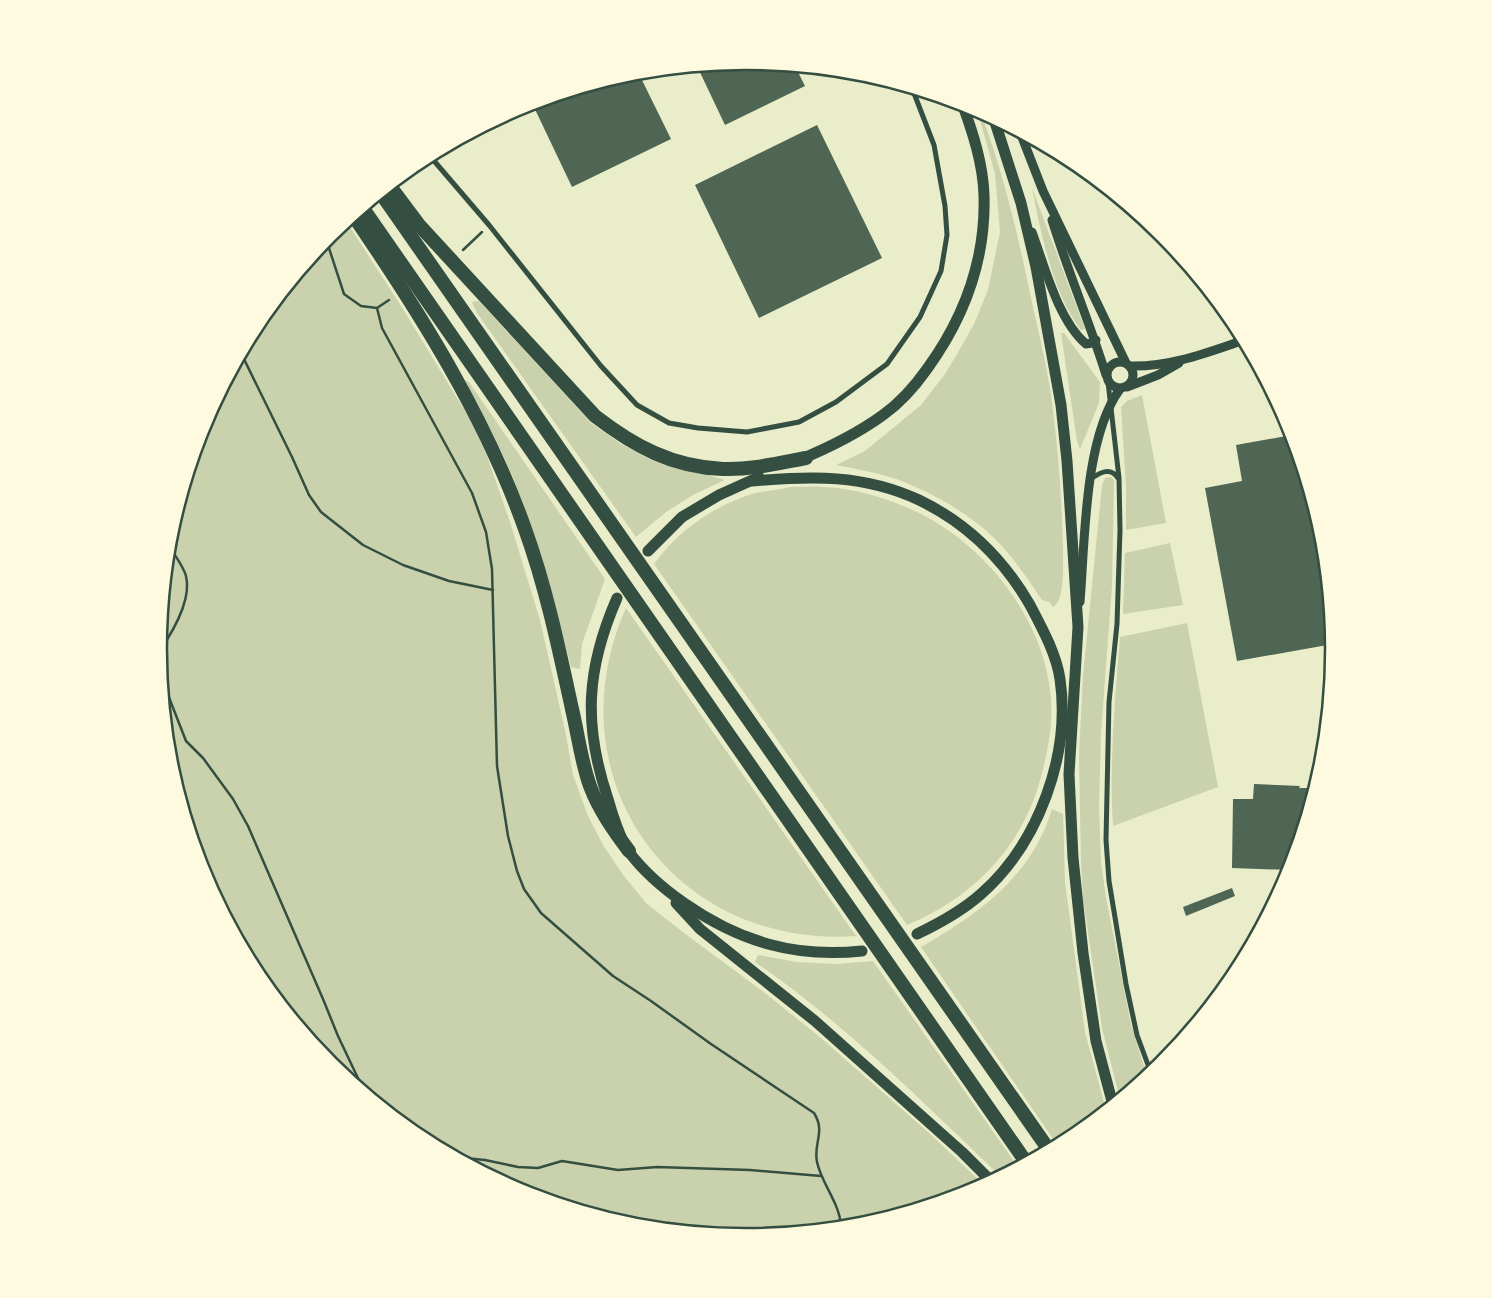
<svg xmlns="http://www.w3.org/2000/svg" width="1492" height="1298" font-family="Montserrat,sans-serif">
  <style>
    .green { fill: #cad2ad }
    .building { fill: #4f6655 }
    .lines { fill: none; stroke-linecap: round; stroke-linejoin: round }
    .path { stroke: #344e41; stroke-width: 2.5 }
    .minor { stroke: #344e41; stroke-width: 5 }
    .tertiary { stroke: #344e41; stroke-width: 9 }
    .primary { stroke: #344e41; stroke-width: 11 }
    .motorway { stroke: #344e41; stroke-width: 14 }
    .rim { fill: none; stroke: #344e41; stroke-width: 2.5 }
  </style>
  <rect width="100%" height="100%" fill="#e9edc9"/>
  <g class="green">
    <path d="M977,109L980,111C1003,171 1018,235 1031,298C1038,330 1046,362 1051,394C1058,446 1062,498 1063,550C1063,562 1065,602 1053,607L1049,602L1042,600C1027,578 1012,555 993,537C967,512 932,493 899,480C879,473 857,469 836,465L865,451L921,405L945,374L957,354L974,324L988,290L1000,232L995,174Z"/>
    <path d="M1032,188L1085,329L1081,330C1054,297 1040,230 1032,188Z"/>
    <path d="M346,221L403,309L471,421L487,456L510,522L540,620L565,730L573,775L588,816L603,845L624,876L646,903L684,933L765,993L821,1038L929,1133L984,1185L971,1192L860,1226L746,1237L631,1225L521,1192L419,1138L330,1064L257,975L203,874L169,763L158,649L170,534L203,424L257,322L331,233Z"/>
    <path d="M479,301L591,423L621,444L649,459L725,480L693,495L666,512L636,537L477,313L472,302Z"/>
    <path d="M1061,333H1064L1100,382L1099,403L1080,449L1077,441Z"/>
    <path d="M465,380L469,382L605,579L582,644L580,669L571,667C555,604 538,541 514,480C500,446 482,413 465,380Z"/>
    <path d="M1142,395L1166,523L1126,530V487L1121,407L1127,401Z"/>
    <path d="M1111,477L1114,480L1112,586L1101,733L1099,807L1101,862L1106,898L1131,1024L1147,1076L1120,1099L1102,1028L1083,898L1081,864L1079,755L1083,676L1102,485L1105,478Z"/>
    <path d="M790,487C801,487 813,486 824,487C852,488 883,497 908,508C977,537 1037,608 1049,683C1055,715 1049,747 1041,777C1023,846 973,898 907,925L654,564C678,531 712,507 752,494C764,491 778,490 790,487Z"/>
    <path d="M1170,543L1183,605L1123,614L1125,553Z"/>
    <path d="M626,608L856,936C672,949 551,776 626,608Z"/>
    <path d="M1187,623L1218,787L1113,826C1109,763 1115,700 1120,637Z"/>
    <path d="M1052,809L1063,814L1065,882L1085,1032L1106,1110L1072,1138L1058,1146L921,947C968,920 1016,888 1041,837C1046,828 1049,818 1052,809Z"/>
    <path d="M758,955L797,962L836,964L873,961L1018,1167L1000,1176C922,1101 845,1024 755,962Z"/>
  </g>
  <g class="building">
    <path d="M746,61L795,66L805,86L725,125L697,66Z"/>
    <path d="M632,72H638L671,139L572,187L532,103Z"/>
    <path d="M817,125L882,258L759,318L695,185Z"/>
    <path d="M1292,435L1323,535L1333,644L1237,661L1205,488L1242,481L1236,445Z"/>
    <path d="M1254,784L1300,786L1299,788H1315L1290,870L1232,868L1233,799H1253Z"/>
    <path d="M1232,888L1235,896L1186,916L1183,907Z"/>
  </g>
  <g class="lines">
    <g class="path">
      <path d="M326,239L344,294L361,306L377,308L389,300"/>
      <path d="M463,250L482,232"/>
      <path d="M377,308L382,328L472,493L486,532L492,569L497,766L508,836L517,871L524,889L541,913L613,976L651,1001L711,1044L814,1113C826,1132 813,1143 817,1162C822,1185 840,1203 841,1227"/>
      <path d="M241,353L292,457L309,495L321,512L363,545L403,565L449,581L493,590"/>
      <path d="M159,652C172,633 192,600 186,576C183,565 174,555 169,545"/>
      <path d="M161,677L186,741L203,758L233,799L248,826L323,999L338,1036L365,1093"/>
      <path d="M455,1157L485,1160L518,1167L538,1168L562,1161L618,1170L657,1167L750,1170L821,1176"/>
    </g>
    <g class="minor">
      <path d="M429,155L489,225L601,366L637,405L669,423L698,428L747,432L799,422L836,402L887,364L920,317L941,271L947,235L945,206L934,145L912,88"/>
      <path d="M1108,382L1119,478L1120,530L1117,624L1109,702L1106,840L1109,881L1126,984L1137,1035L1151,1073"/>
      <path d="M1090,479C1100,473 1110,466 1118,478"/>
    </g>
    <g class="tertiary">
      <path d="M1020,132L1043,191L1126,363"/>
      <path d="M1052,220C1068,272 1090,323 1106,375"/>
      <path d="M1032,232C1045,267 1058,320 1086,344L1092,343L1096,340"/>
      <circle cx="1120" cy="375" r="13"/>
      <path d="M1130,366C1170,367 1206,353 1244,340"/>
      <path d="M1127,387L1158,375L1179,363"/>
      <path d="M1080,602C1085,541 1084,438 1120,389"/>
    </g>
    <g class="primary">
      <path d="M994,119L1021,203L1036,267L1061,405L1067,461L1078,627L1069,774L1073,858L1083,953L1096,1041L1113,1105"/>
      <path d="M799,460C828,448 857,434 883,415C900,403 915,386 927,369C964,318 986,259 984,195C983,164 973,133 962,103"/>
      <path d="M752,481C812,476 863,474 919,500C967,523 1004,560 1030,605C1042,628 1056,653 1060,679C1071,754 1039,843 981,894C962,911 940,923 917,934"/>
      <path d="M648,551L682,517L719,495L759,477"/>
      <path d="M617,598C586,669 583,725 608,799C612,814 621,840 629,852C644,872 664,889 684,903C740,942 795,958 862,951"/>
      <path d="M676,903L700,929L815,1021L962,1152L991,1181"/>
    </g>
    <g class="motorway">
      <path d="M389,185L419,225L595,416C634,446 672,467 723,469C751,470 779,463 806,458"/>
      <path d="M380,192L1049,1150"/>
      <path d="M362,207L1026,1162"/>
      <path d="M353,215C420,313 485,416 525,529C546,587 559,649 572,709C578,734 581,761 590,786C599,810 614,831 629,851"/>
    </g>
  </g>
  <path d="M0 0H1492V1298H0ZM167 649a579 579 0 1 1 1158 0a579 579 0 1 1-1158 0Z" fill="#fefae0" fill-rule="evenodd"/>
  <path class="rim" d="M167 649a579 579 0 1 1 1158 0a579 579 0 1 1-1158 0Z"/>
</svg>
